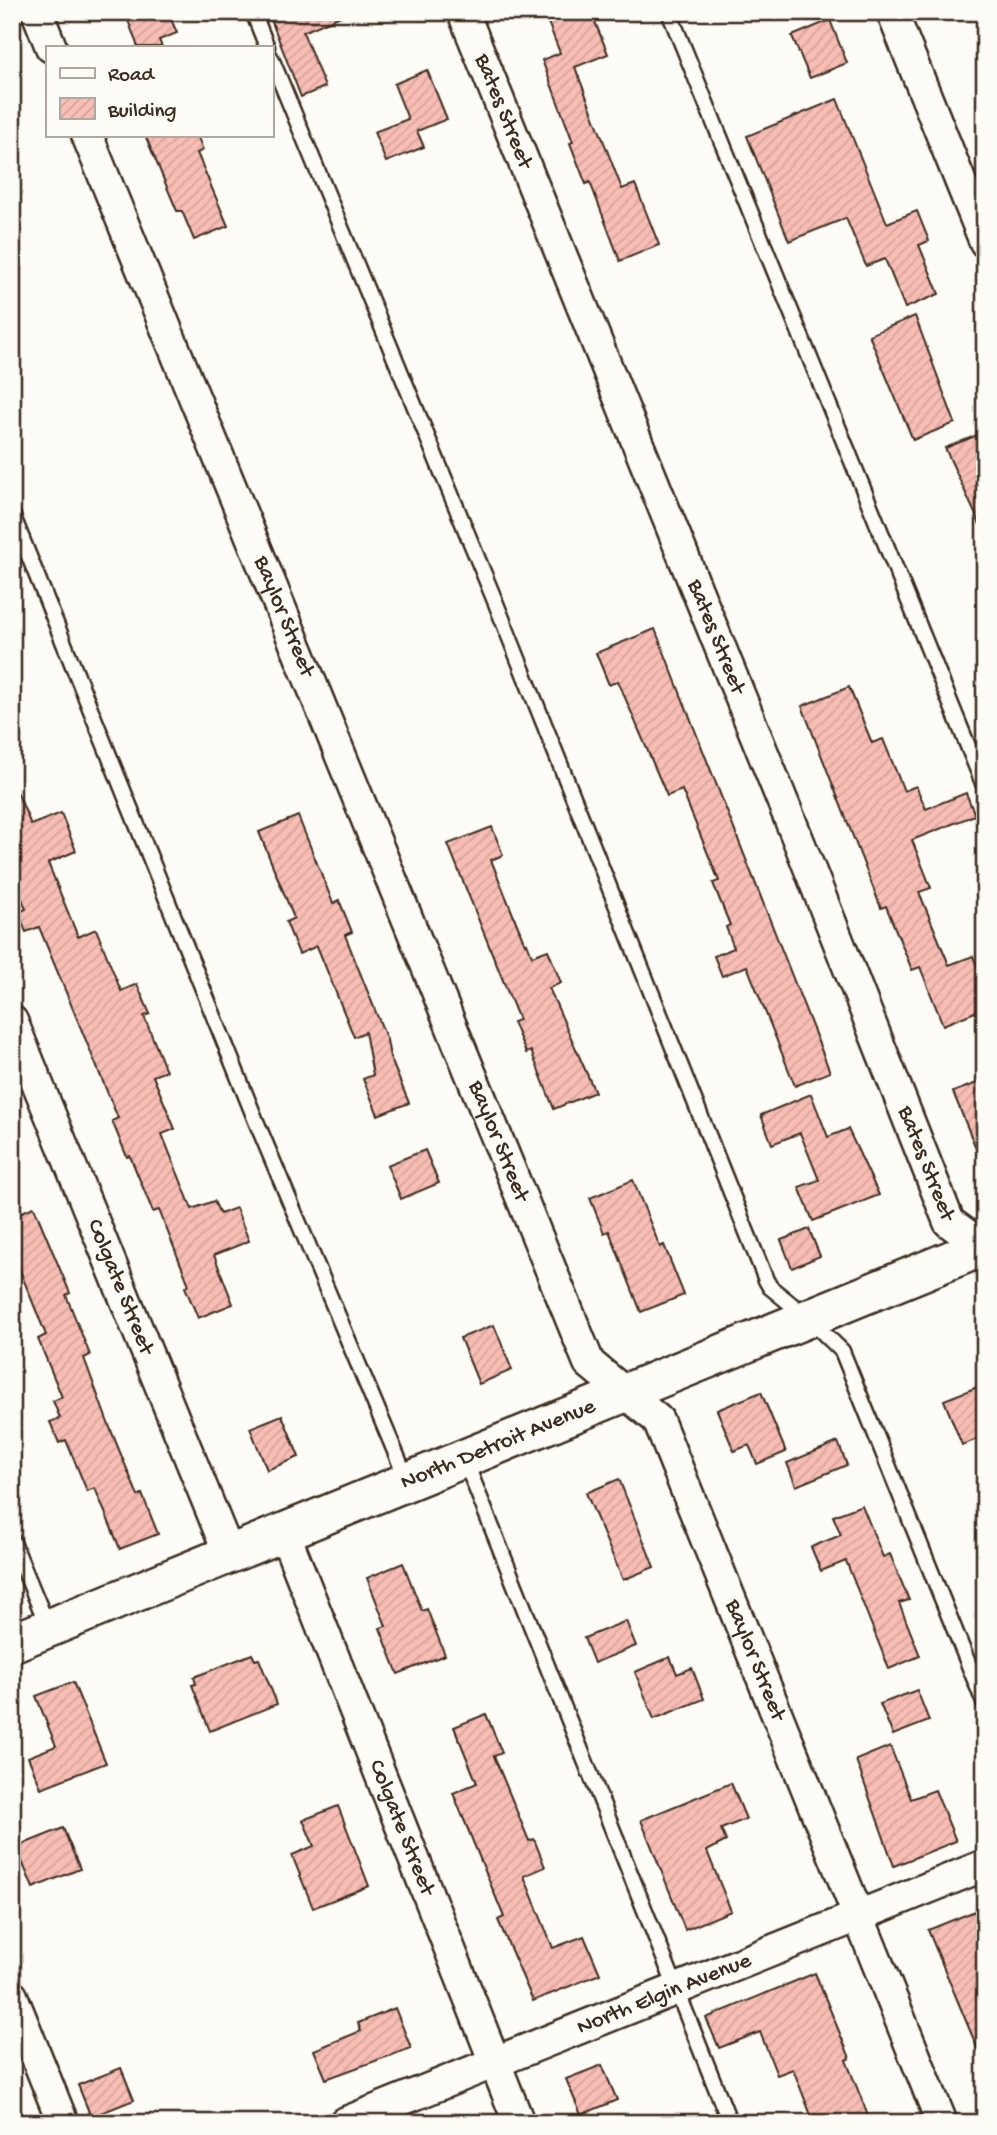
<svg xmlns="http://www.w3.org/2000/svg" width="997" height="2135" font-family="'Gochi Hand',sans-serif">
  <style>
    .building { fill: url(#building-hatch); stroke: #3b2a1e; stroke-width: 2 }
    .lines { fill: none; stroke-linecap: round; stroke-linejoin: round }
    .service-casing { stroke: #3b2a1e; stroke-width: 19 }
    .minor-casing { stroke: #3b2a1e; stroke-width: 35 }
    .tertiary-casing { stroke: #3b2a1e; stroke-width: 42 }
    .service { stroke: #fdfcf7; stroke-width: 14 }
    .minor { stroke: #fdfcf7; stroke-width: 30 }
    .tertiary { stroke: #fdfcf7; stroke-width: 37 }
    .labels { text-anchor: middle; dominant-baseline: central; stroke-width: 7; stroke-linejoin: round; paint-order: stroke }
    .street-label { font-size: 23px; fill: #3b2a1e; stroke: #fdfcf7 }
  </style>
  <defs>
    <pattern id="building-hatch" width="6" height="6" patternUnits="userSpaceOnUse" patternTransform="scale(1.75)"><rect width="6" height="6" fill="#f8bdb4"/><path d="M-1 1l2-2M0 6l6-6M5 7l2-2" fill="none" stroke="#d6a39a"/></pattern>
  </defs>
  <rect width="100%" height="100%" fill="#fdfcf7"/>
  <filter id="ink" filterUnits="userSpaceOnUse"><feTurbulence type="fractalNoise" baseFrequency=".0143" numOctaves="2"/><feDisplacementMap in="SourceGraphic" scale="14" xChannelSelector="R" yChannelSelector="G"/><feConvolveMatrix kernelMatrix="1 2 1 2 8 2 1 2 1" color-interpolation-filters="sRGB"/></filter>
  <g filter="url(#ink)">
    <g class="building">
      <path d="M125,12H168L177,33L159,40L162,47H138Z"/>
      <path d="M282,12H350L303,32L325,87L301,97L270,17Z"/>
      <path d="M544,12H591L608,54L575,67L622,189L635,184L659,245L620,261L590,182L586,184L570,143L573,142L542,60L560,53Z"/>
      <path d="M830,20L847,63L810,78L792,36Z"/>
      <path d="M427,70L447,119L417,131L424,147L386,162L374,132L408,119L394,84Z"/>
      <path d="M837,99L887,223L917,211L929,241L919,245L939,294L905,308L885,259L866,266L846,218L789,241L747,136Z"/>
      <path d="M145,135H197L203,150L197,153L228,226L194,240L182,211H177Z"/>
      <path d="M915,316L955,423L913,440L869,335Z"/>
      <path d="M985,432V533H984L945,448Z"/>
      <path d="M655,629L830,1072L795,1086L747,966L722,976L714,956L734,948L726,927L730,925L713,883L719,881L682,790L667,796L618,681L609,685L596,653Z"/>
      <path d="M849,687L872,743L883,739L904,791L916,786L926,809L966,793L975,815L912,840L931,888L919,892L949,965L973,956L985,986V1008L943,1025L920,967L912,970L886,906L881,908L802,706Z"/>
      <path d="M13,782L31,825L61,813L76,851L48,863L78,937L96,929L121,991L137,984L150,1014L144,1016L166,1071L153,1076L175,1129L162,1134L192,1209L214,1201L220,1214L236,1208L249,1241L214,1255L233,1304L198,1318L185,1287L189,1285L159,1210L153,1212L130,1156L127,1157L112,1121L118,1118L39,927L26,932L18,912L26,909L12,874Z"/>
      <path d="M298,816L333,903L339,900L352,932L345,935L387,1040L390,1057L409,1103L378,1115L363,1079L373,1075L365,1032L354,1037L317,946L299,954L286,922L294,918L259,832Z"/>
      <path d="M492,827L503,855L491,860L525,944L527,943L532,956L548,950L561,983L549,988L595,1092L554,1109L531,1051L526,1053L513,1022L519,1020L448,844Z"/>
      <path d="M985,1080V1167L984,1168L953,1092Z"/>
      <path d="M811,1094L828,1137L848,1129L879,1195L813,1221L799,1187L819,1180L800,1133L772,1144L761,1115Z"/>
      <path d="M425,1150L439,1183L401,1199L387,1165Z"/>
      <path d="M633,1180L660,1247L664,1245L684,1295L641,1312L609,1231L604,1233L590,1198Z"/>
      <path d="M34,1207L70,1293L66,1295L90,1355L84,1358L108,1423L138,1496L142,1494L158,1534L120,1549L95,1488L87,1491L66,1440L59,1443L50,1422L60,1418L53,1401L62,1397L38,1339L46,1335L12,1251V1216Z"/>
      <path d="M809,1229L820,1256L792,1268L781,1240Z"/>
      <path d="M494,1325L512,1370L479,1384L460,1338Z"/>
      <path d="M985,1384V1436L962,1445L944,1400Z"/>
      <path d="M761,1392L786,1452L757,1464L749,1445L734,1451L717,1410Z"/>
      <path d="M282,1415L299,1457L267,1470L250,1428Z"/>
      <path d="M838,1442L847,1465L796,1486L787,1463Z"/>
      <path d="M619,1479L654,1567L623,1580L586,1493Z"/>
      <path d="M862,1505L883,1557L890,1554L909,1600L899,1603L920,1656L889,1669L846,1561L821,1571L811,1547L841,1535L833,1516Z"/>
      <path d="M403,1563L422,1611L427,1609L445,1655L398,1674L380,1628L386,1626L367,1578Z"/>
      <path d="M626,1621L636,1646L594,1663L584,1638Z"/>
      <path d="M252,1654L255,1660L259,1659L277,1704L210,1731L192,1685L196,1684L194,1677Z"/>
      <path d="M670,1657L677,1674L692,1668L704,1699L654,1719L635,1672Z"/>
      <path d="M73,1682L106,1763L41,1788L28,1757L56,1746L36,1696Z"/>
      <path d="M917,1690L929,1721L893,1735L880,1704Z"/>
      <path d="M486,1714L502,1753L494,1756L529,1841L534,1839L545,1867L524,1876L553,1948L584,1936L600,1974L533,2001L498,1920L504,1917L453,1793L477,1783L454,1727Z"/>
      <path d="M890,1746L911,1799L935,1790L956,1841L894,1866L856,1760Z"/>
      <path d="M731,1783L746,1819L721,1829L726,1841L707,1851L731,1911L685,1930L641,1820Z"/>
      <path d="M338,1806L369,1886L313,1908L292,1855L314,1846L303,1820Z"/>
      <path d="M63,1828L80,1869L33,1888L16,1847Z"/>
      <path d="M985,1907V2063L984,2064L928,1930Z"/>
      <path d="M815,1973L850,2058L846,2060L871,2123H814L793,2069L777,2075L760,2032L719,2048L706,2018Z"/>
      <path d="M395,2008L411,2048L326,2079L314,2050L361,2031L358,2023Z"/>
      <path d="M602,2065L617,2100L581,2115L566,2079Z"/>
      <path d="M121,2068L134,2100L91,2117L78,2085Z"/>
    </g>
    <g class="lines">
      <defs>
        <g id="service">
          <path d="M253,12L267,47"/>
          <path d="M669,12L985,788"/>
          <path d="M271,58L495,601L766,1280L770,1287L808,1318L842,1351L985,1705"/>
          <path d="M12,514L256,1121L407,1480"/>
          <path d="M464,1458L730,2123"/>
          <path d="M12,1540L48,1627"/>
        </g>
        <g id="minor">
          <path d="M37,12L51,47"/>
          <path id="s1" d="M463,12L799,842L949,1222L985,1248"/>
          <path d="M892,12L985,242"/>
          <path id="s2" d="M87,135L589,1363L658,1420L942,2123"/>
          <path id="s3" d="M12,1021L229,1554"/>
          <path id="s4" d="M284,1532L519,2123"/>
          <path d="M12,1996L63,2123"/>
          <path id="s5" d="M344,2123L985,1865"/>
        </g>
        <g id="tertiary">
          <path id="s6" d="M12,1643L985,1246"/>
        </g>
      </defs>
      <use href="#service" class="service-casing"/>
      <use href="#minor" class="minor-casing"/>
      <use href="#tertiary" class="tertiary-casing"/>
      <use href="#service" class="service"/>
      <use href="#minor" class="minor"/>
      <use href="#tertiary" class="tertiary"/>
    </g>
  </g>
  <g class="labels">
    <g class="street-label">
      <text stroke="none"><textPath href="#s1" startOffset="107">Bates Street</textPath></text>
      <text stroke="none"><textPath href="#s2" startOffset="520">Baylor Street</textPath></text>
      <text stroke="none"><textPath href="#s1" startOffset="674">Bates Street</textPath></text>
      <text stroke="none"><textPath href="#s2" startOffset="1087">Baylor Street</textPath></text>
      <text stroke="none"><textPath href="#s1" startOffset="1241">Bates Street</textPath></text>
      <text stroke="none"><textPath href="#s3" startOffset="287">Colgate Street</textPath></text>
      <text stroke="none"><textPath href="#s6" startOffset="525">North Detroit Avenue</textPath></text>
      <text stroke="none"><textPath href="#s2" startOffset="1675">Baylor Street</textPath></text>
      <text stroke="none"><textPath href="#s4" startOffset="318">Colgate Street</textPath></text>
      <text stroke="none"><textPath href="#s5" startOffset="345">North Elgin Avenue</textPath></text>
    </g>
  </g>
  <rect width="997" height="2135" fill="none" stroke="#fdfcf7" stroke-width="42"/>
  <rect x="21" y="21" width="955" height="2093" fill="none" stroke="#3b2a1e" stroke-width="2.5" filter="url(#ink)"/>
  <rect x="46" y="46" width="228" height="91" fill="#fdfcf7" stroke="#afa8a0" stroke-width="2"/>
  <rect x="60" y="68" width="35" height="10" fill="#fdfcf7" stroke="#afa8a0" stroke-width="2"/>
  <text x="108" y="80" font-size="21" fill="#3b2a1e">Road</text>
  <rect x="60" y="98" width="35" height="21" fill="url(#building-hatch)" stroke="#afa8a0" stroke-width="2"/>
  <text x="108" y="116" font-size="21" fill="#3b2a1e">Building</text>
</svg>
